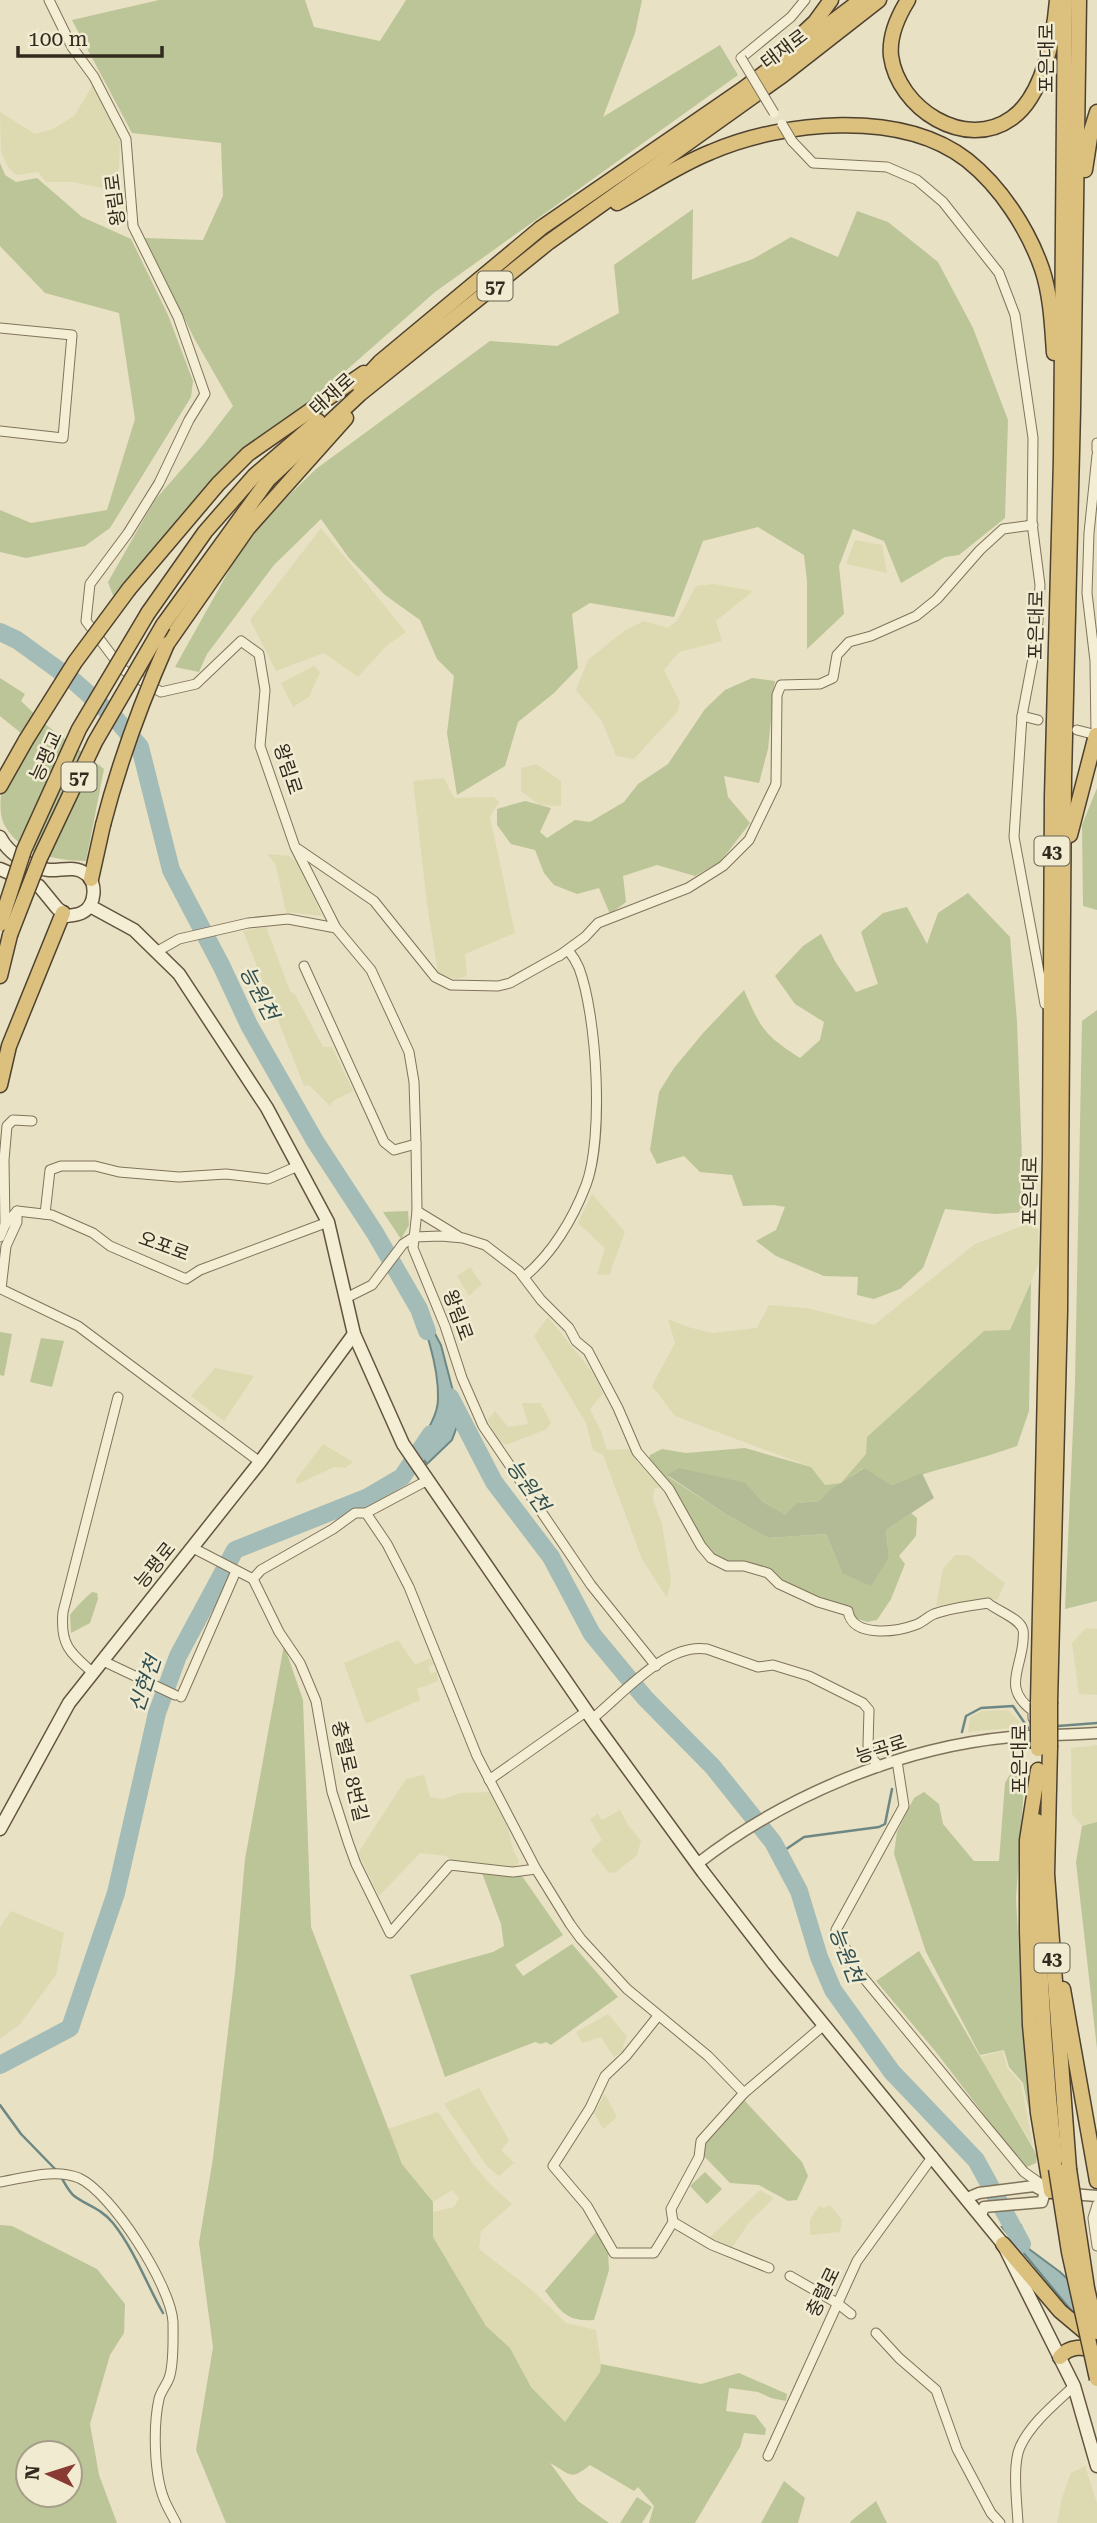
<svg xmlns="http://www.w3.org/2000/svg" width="1097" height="2523" font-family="'Roboto Serif','Noto Sans KR',serif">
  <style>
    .farmland { fill: #dddab1 }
    .green { fill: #bbc598; fill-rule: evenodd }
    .cemetery { fill: #b3bb96 }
    .water { fill: #a4bcb7; stroke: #6d8884; stroke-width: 2 }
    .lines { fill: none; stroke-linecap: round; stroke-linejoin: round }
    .stream { stroke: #6d8884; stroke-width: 2.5 }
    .river { stroke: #a4bcb7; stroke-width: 18 }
    .minor-casing { stroke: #80735c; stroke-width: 11 }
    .tertiary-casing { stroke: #80735c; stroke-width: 13 }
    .secondary-casing { stroke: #62543f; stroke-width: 15 }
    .trunk-casing { stroke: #4e4130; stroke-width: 17 }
    .minor { stroke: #f4eed5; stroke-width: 9 }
    .tertiary { stroke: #f4eed5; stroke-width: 10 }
    .secondary { stroke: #f4eed5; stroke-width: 12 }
    .trunk { stroke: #dcc07d; stroke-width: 14 }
    .minor-bridge-casing { stroke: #80735c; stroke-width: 11; stroke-linecap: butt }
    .trunk-bridge-casing { stroke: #4e4130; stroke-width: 17; stroke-linecap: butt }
    .minor-bridge { stroke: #f4eed5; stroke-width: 9 }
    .trunk-bridge { stroke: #dcc07d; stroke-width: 14 }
    .labels { text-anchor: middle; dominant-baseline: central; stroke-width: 5; stroke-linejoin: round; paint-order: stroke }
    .shield { fill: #f1ebd1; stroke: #6b6454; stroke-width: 2 }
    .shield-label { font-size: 18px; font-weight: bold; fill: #322a1e }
    .street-label { font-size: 19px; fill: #322a1e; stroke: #f1ebd1 }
    .water-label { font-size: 21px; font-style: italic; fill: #2f4f50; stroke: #f1ebd1 }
  </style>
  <rect width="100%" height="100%" fill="#e8e1c3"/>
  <g class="farmland">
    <path d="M93,85L120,141L119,169L102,188L72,182H46L38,172L17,175L9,169L1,151L0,112L35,134L53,129L74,116Z"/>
    <path d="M321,528L406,632L386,646L358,677L324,653L276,671L250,620Z"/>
    <path d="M855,540L882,545L887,573L846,564Z"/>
    <path d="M714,584L753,591L716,621L722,641L679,652L664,670L680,702L677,712L634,759L616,756L602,721L576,690L588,660L624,631L644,621L668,628L677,621L696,586Z"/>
    <path d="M314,666L320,672L309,697L293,707L281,683Z"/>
    <path d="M536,764L561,781V806L540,805L521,791V768Z"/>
    <path d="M444,778L454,798L494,797L499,802L490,817L515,933L465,954L467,976L456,979L438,973L427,904L413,781Z"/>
    <path d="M268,854L289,856L297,862L322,916L286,912L276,866Z"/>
    <path d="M266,927L290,991L296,996L323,1047H332L353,1091L333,1101L330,1106L309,1085L304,1086L243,931Z"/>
    <path d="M592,1194L625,1232L609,1275L597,1274L605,1248L578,1223Z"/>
    <path d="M1027,1224L1038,1229L1039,1263L1010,1330L866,1454L841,1483L825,1485L811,1467L675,1416L652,1386L675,1343L668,1319L688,1327L713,1333L757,1328L769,1305L807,1308L874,1325L975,1244Z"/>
    <path d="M470,1267L482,1284L469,1296L457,1276Z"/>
    <path d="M548,1317L593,1373L603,1393L590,1409L601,1431L607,1450L631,1449L637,1462L660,1487L654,1489L653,1500L662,1524L671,1580L667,1598L642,1559L603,1455L593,1450L586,1423L534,1336Z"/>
    <path d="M215,1368L254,1376L224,1421L191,1396Z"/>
    <path d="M522,1403H540L551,1422L547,1429L506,1445L500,1441L487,1420L495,1411L508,1427L528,1424Z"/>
    <path d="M323,1444L353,1462L345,1468L334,1467L298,1484L295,1481Z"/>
    <path d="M955,1555H968L1005,1583L997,1600L985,1598L936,1606L943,1569Z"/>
    <path d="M1086,1628L1097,1629V1695L1079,1694L1072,1643Z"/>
    <path d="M398,1640L415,1665L430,1658L434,1664L428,1667L431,1674L437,1671L438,1681L417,1689L420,1700L366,1724L344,1663Z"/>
    <path d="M1008,1710L1019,1721L1020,1727L968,1732L970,1717L982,1711Z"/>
    <path d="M1097,1745V1822L1082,1826L1072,1814L1071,1748Z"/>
    <path d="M424,1775L430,1797L443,1799L460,1793L490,1792L506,1822L514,1852L519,1861L514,1870L452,1860L446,1856L420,1853L379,1896L358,1853L406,1779Z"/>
    <path d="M620,1810L628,1825L641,1841L637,1855L616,1872L609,1873L591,1850L602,1840L590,1819L598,1814L601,1819H604Z"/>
    <path d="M11,1911L64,1933L56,1975L20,2024L0,2039V1927Z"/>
    <path d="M608,2014L627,2037L623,2045L624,2050L614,2057L601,2037L582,2043L576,2032Z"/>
    <path d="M1003,2051L1007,2068L1021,2083L1033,2146L980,2057Z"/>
    <path d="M479,2088L509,2140L501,2150L514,2163L499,2176L486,2165L444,2104Z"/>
    <path d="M605,2094L617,2117L603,2129L594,2113Z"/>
    <path d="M438,2112L473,2164L490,2184L512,2204L481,2231L479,2249L532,2290L566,2323L596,2330L601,2364L600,2372L565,2422L531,2387L510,2348L486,2326L432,2237L433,2212L454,2207L459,2198L452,2190L433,2202L402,2164L388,2129Z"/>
    <path d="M760,2190L774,2198L750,2221L732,2248L709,2238Z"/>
    <path d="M830,2205L842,2220L840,2232L810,2235V2219L819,2206L824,2208Z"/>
    <path d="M1085,2466L1097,2503V2523H1057L1062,2498L1071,2473Z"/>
  </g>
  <g class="green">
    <path d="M159,0H305L314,27L380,41L406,0H642L635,33L603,117L720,45L738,75L435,292L290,420L243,451L114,598L108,582L154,501L203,445L233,406L194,338L145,238L203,240L223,196L221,143L132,133L72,20Z"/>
    <path d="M0,163L5,175L16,182L37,178L82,217L131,239L168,315L193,381L191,397L110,528L85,546L26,558L0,552V510L31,523L107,510L135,419L119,313L45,293L0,246Z"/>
    <path d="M693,209L692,280L753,259L791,237L838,257L857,211L888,222L938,262L973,328L1008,420L1005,518L959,555L945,557L901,583L884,541L853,529L839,566L844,614L807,649V581L804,555L758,527L703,541L674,617L590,603L572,614L578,668L554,693L518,722L505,766L457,795L447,733L454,676L437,659L420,620L385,595L349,558L321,519L274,565L207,654L199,672L175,667L250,533L316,469L490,341L557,346L619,313L614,265Z"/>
    <path d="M0,678L25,694L21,701L45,724L104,769L86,861C55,860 22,855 5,826C0,818 0,804 1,795C8,777 22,759 32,742L0,716Z"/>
    <path d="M752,678L775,681L768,749L759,783L724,776L728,797L750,823L721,861L695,876L657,865L623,876L626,902L610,914L599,888L577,894L554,885L544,873L535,850L511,844L497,825V809L525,801L551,808L540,832L547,838L575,820L590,822L624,802L638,784L668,764L705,709L725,690Z"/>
    <path d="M1097,788V910L1083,906L1082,825Z"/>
    <path d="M968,893L1010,937L1017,1022L1024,1212L995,1214L945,1209L923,1268L900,1289L874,1299L857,1295L858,1277L824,1276L776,1256L756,1241L776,1230L785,1207L774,1205L743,1206L732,1175L700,1172L684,1156L657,1164L650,1150L659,1092L674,1068L704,1032L744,990C761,1029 764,1035 800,1058L820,1040L824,1022L795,1004L775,976L803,946L821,934L836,963L856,992L878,984L861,932L883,913L907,907L927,944L938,913Z"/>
    <path d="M1097,1010V1601L1065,1609L1075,1383L1082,1021Z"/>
    <path d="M408,1211L409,1225L401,1239L383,1212Z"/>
    <path d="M1031,1282L1029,1411L1017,1446C976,1461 933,1469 892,1485L863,1468C848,1479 832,1488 819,1501L797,1503L785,1516L763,1502L746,1483L667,1476L724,1513L768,1538L826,1534L842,1573L889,1557L886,1530L911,1513L917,1518L916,1536L899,1556L905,1564L891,1599L877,1620L867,1622L852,1617L793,1586L728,1563L711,1554L672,1487L648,1462L650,1455L662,1449L686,1453L745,1448L811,1467L825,1485L841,1483L866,1454L867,1437L984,1331L1010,1330Z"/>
    <path d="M0,1332L12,1334L4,1376L0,1375Z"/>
    <path d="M41,1338L64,1341L52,1387L30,1382Z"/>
    <path d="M92,1592L97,1593L98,1599L90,1623L71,1633L70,1615C75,1608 86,1597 92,1592Z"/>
    <path d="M284,1645L303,1700L311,1927L402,2164L433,2202V2237L486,2326L510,2348L531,2387L565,2422L600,2372L601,2364L701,2384L739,2373L787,2394L786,2401L771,2398L758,2392L729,2388L726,2411L755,2415L766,2429L765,2435L744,2433L740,2447L695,2523H649L654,2506L638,2487L634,2491L590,2465C570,2481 572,2475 550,2463L578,2501L609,2523H226L196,2450L213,2347L199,2243L213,2158L235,1972L245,1859Z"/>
    <path d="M1020,1757L1026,1759L1016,1898L1024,2045L1038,2152L1023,2083L1009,2067L1004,2050L980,2055L926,1952L894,1854L897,1832L914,1798L924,1792L939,1804L943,1824L974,1861H999L1005,1783Z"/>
    <path d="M1097,1822V2049L1076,1862L1082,1826Z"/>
    <path d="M482,1873L522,1876L563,1935L515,1965L523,1976L572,1944L618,1997L551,2045L546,2042L541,2044L535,2042L445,2077L410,1975L493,1952L504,1946L501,1924Z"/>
    <path d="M919,1951L1034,2150L1037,2156L1036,2163L1025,2168L936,2052L876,1981Z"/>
    <path d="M744,2100L802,2162L808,2176L797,2200L788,2201L759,2185L730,2183L701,2153L705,2142Z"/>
    <path d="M705,2172L722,2189L707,2204L690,2186Z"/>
    <path d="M0,2225L12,2226L97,2269L125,2304L124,2333L110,2355L90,2424L99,2475L117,2523H0ZM28,2453H70V2495H28Z"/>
    <path d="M596,2232L608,2250L609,2270L594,2320C566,2322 561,2311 545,2291Z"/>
    <path d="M784,2481L805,2498L798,2523H761Z"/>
    <path d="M637,2497L652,2507L642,2523H620Z"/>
    <path d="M876,2501L887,2523H850L851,2521Z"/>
  </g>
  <path class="cemetery" d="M679,1468L746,1483L763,1502L785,1515L797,1503L819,1501L830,1490L864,1468L892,1485L922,1473L934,1498L886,1530L889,1557L871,1586L842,1573L826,1534L768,1538L724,1513L667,1475Z"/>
  <g class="water">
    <path d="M408,1290L424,1313L441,1345L460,1418L452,1440L427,1464L416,1448C425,1434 438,1416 438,1399C439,1367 424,1318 408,1290Z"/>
    <path d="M1021,2225L1029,2249L1060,2272L1097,2306V2335L1075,2315L1002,2227Z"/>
  </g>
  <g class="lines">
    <g class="stream">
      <path d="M1058,1726L1097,1723"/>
      <path d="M962,1732L966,1716L981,1708L1013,1706L1028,1728"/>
      <path d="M779,1854L804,1837L879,1827L885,1824L892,1789"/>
      <path d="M0,2105L21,2134L57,2171"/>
      <path d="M61,2177C64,2182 68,2190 73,2195C85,2205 101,2208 113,2223C135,2251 146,2283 163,2313"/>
    </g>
    <g class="river">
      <path d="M0,632L17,640L75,682L115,718L140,747L171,870L222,967L249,1025L315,1141L375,1233L419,1309L427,1331"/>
      <path d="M450,1397L494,1482L551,1557L592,1634L645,1698L713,1767L773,1842L799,1891L819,1957L833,1990L892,2072L976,2160L1022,2244"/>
      <path d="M0,2065L70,2028L116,1893L157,1713L178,1656L235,1550L368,1497L402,1477L431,1434"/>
    </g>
    <defs>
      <g id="minor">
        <path d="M49,0L72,47L94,77L126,139L133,226L178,317L205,394L189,420L159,483L128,533L90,584L86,621L122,669L161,692L196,684L241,641L259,654L265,690L260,746L295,847L336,928L371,970L409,1052L414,1082L416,1144L417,1211L413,1248L445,1326L462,1378L483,1426L591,1585L656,1666"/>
        <path d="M741,58L791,17L805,0"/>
        <path d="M792,141L813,163L887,167L917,180L943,202L999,273L1015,315L1033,438L1032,523L1040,585L1037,637L1022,716L1014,837L1045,1004"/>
        <path d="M0,328L72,335L63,438L0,431"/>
        <path d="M1097,443V450"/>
        <path d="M1022,716L1038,720"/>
        <path d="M1077,730L1096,735L1095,661L1087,593L1089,533L1097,455"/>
        <path d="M298,849L374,901L435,977L451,985L498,986L510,983L560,955"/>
        <path d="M156,952L179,939L248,923L288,919L336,928"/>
        <path d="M559,956L585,937L598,923L688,888L723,866L749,840L776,784L777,695L781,685L820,684L833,678L837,655L849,642L871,636L916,616L937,599L980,550L1003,529L1033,525"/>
        <path d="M304,966L384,1142L394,1150L416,1144"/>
        <path d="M17,1211V1222L6,1246L1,1289L78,1326L260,1462"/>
        <path d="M417,1211L458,1236"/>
        <path d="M45,1214L50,1170L61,1166H95L119,1172L179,1177L226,1174L268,1179L298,1166"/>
        <path d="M5,1225L4,1160L7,1126L13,1120L32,1121"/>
        <path d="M0,1237L5,1225L17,1211L52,1215L93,1233L110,1246L186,1279L200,1270L328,1222"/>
        <path d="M524,1277C552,1254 573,1219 586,1185C604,1137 597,1016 579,968C576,961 572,955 568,950"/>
        <path d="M346,1298L372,1285L403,1244L414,1237L441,1236L463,1238L485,1245L519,1271L541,1300L569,1328L576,1341L588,1351L618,1408L637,1452L669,1489L701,1546L711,1558L727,1566H744L768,1573L779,1584L818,1602L848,1611C852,1638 896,1632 915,1625C922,1623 927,1617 934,1614C947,1609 974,1605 988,1603C997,1611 1020,1618 1023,1630C1024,1631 1023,1640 1023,1641C1021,1670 1002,1688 1033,1711V1718"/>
        <path d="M428,1480L366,1513L387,1544L409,1587L477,1756L536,1869L570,1924L581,1939L627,1989L708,2056L744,2093L824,2025"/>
        <path d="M366,1513H355L333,1529L261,1570L253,1579L279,1632L300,1663L316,1701L332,1792L348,1842L356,1864L390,1933L450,1865L513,1872L536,1869"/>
        <path d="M193,1548L253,1579"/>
        <path d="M103,1661L175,1695"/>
        <path d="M92,1672C69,1652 60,1644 63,1612L118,1397"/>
        <path d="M181,1697L236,1571"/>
        <path d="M592,1719C622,1695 666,1642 707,1649L758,1667L773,1665L809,1676L863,1703L869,1710L868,1745L870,1755L879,1767"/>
        <path d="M897,1761L904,1806L836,1930L857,1970L1024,2172L1048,2189"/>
        <path d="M489,1780L587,1711"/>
        <path d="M658,2016L626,2056L605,2076L590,2108L553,2166L587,2206L614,2253H654L673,2222L712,2245L769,2268"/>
        <path d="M0,2182C24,2178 55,2168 79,2178C112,2193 171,2286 173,2322C173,2338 174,2360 170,2375C168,2384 161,2390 159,2399C153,2426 154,2474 164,2499C167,2507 172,2515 176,2523"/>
        <path d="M1097,2205L1093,2218L1097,2246"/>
        <path d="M673,2222L671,2209L699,2157L701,2141L744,2093"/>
        <path d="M790,2276L837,2303L851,2314"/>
        <path d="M876,2333L899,2358L936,2390L957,2449L991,2513L1000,2523"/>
        <path d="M768,2456L857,2261L933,2156"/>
        <path d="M1018,2523C1017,2503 1012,2465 1020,2447C1031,2423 1055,2404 1074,2386"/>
      </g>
      <g id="tertiary">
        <path d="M697,1864C784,1796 901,1747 1011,1737C1040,1735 1069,1735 1097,1733"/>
        <path d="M967,2198L979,2193L1034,2186L1045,2192L1097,2196"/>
        <path d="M981,2216L984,2207L1042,2202L1045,2192"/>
      </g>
      <g id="secondary">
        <path d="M0,837C8,853 30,868 49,870C61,871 75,865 86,874C97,882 96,905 83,912C79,915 72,915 67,916L57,908L39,886L0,869"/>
        <path d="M90,906L134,930L179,974L267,1108L328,1222L354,1334L403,1444L596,1725L703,1872L774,1964L1003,2244L1074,2386L1097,2466"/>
        <path d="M0,1829L69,1703L260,1462L354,1334"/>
      </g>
      <g id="trunk">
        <path d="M908,0C898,16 889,37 891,56C898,108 965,152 1012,118C1044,95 1054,36 1057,0"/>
        <path d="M800,36L815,22L831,0"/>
        <path d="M1085,170L1091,131L1097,112"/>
        <path d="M617,203C648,186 678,165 711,152C783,121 901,109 967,160C1001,187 1028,229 1042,269C1051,296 1052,325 1054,353"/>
        <path d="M359,385L380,362L541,228L743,89L861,0"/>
        <path d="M129,589L218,484L248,454L364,373"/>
        <path d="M148,613L205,532L254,476L318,421"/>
        <path d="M163,625L268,480L360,394L549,242L783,75L879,0"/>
        <path d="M167,644L248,528L346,418"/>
        <path d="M0,786L26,740"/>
        <path d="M1070,835L1096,735"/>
        <path d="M91,879L103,825"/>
        <path d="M0,976L10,935"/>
        <path d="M0,1085L9,1046L63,913"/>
        <path d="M1050,1702L1060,1311L1064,777L1073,410L1079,0"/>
        <path d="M1038,1703L1050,1158L1052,796L1061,459L1065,0"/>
        <path d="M1050,1747L1047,1874L1069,2169"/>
        <path d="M1038,1770L1027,1840V1932L1030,2025L1038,2113L1051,2191"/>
        <path d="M1037,1821C1037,1934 1043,2047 1055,2160"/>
        <path d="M1063,1989L1097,2181"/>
        <path d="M1003,2244L1060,2311L1097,2342"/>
        <path d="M1060,2357C1070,2345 1083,2347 1097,2350"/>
      </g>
    </defs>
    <use href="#minor" class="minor-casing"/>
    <use href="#tertiary" class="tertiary-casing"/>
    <use href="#secondary" class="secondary-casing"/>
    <use href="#trunk" class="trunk-casing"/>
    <use href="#minor" class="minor"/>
    <use href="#tertiary" class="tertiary"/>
    <use href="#secondary" class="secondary"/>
    <use href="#trunk" class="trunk"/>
    <defs>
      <g id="minor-bridge">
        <path d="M741,58L774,113"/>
        <path d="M782,124L792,141"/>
      </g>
      <g id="trunk-bridge">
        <path d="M26,740L75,662L129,589"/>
        <path d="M103,825C119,763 141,703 167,644"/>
        <path d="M0,924L24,850L79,729L148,613"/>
        <path d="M10,935L40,858L95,742L163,625"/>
        <path d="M1050,1747V1702"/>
        <path d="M1038,1749V1703"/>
        <path d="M1056,2169L1069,2252L1097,2379"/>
        <path d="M1069,2169L1087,2288L1097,2332"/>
      </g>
    </defs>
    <use href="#minor-bridge" class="minor-bridge-casing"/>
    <use href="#trunk-bridge" class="trunk-bridge-casing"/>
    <use href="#minor-bridge" class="minor-bridge"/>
    <use href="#trunk-bridge" class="trunk-bridge"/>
  </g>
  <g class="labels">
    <g class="shield">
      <rect x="477.5" y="271.5" width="35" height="29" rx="5"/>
      <rect x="61.5" y="762.5" width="35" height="29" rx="5"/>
      <rect x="1034.5" y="836.5" width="35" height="29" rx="5"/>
      <rect x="1034.5" y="1943.5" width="35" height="29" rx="5"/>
    </g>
    <g class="shield-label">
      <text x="495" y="286">57</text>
      <text x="79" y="777">57</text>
      <text x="1052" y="851">43</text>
      <text x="1052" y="1958">43</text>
    </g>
    <g class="street-label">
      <text transform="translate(784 49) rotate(-37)">태재로</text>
      <text transform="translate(1046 58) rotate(-90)">포은대로</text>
      <text transform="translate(115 200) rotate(-97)">왕림로</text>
      <text transform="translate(332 394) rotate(-42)">태재로</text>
      <text transform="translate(1036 625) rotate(-89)">포은대로</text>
      <text transform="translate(46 756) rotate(-66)">능평교</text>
      <text transform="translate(288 769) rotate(72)">왕림로</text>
      <text transform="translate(1030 1191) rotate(-89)">포은대로</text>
      <text transform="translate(164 1246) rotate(20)">오포로</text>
      <text transform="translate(458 1315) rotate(70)">왕림로</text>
      <text transform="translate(155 1565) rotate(-51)">능평로</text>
      <text transform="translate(881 1749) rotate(-18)">능곡로</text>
      <text transform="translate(1019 1759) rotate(-90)">포은대로</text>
      <text transform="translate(350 1771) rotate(77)">충렬로 8번길</text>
      <text transform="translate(823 2292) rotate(-64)">충렬로</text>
    </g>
    <g class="water-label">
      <text transform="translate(259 993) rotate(62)">능원천</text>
      <text transform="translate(528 1486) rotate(55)">능원천</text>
      <text transform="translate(145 1684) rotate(-71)">신현천</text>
      <text transform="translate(846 1955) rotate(69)">능원천</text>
    </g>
  </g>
  <g transform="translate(49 2474) rotate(274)"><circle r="33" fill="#f1ebd1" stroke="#a59e89" stroke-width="2"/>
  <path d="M0-5L12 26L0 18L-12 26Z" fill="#893a32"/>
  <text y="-10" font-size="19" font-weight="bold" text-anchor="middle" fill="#322a1e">N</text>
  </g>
  <path d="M18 46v10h144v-10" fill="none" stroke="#322a1e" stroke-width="3.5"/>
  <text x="28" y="46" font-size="21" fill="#322a1e" stroke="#f1ebd1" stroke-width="5" paint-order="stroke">100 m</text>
</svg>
